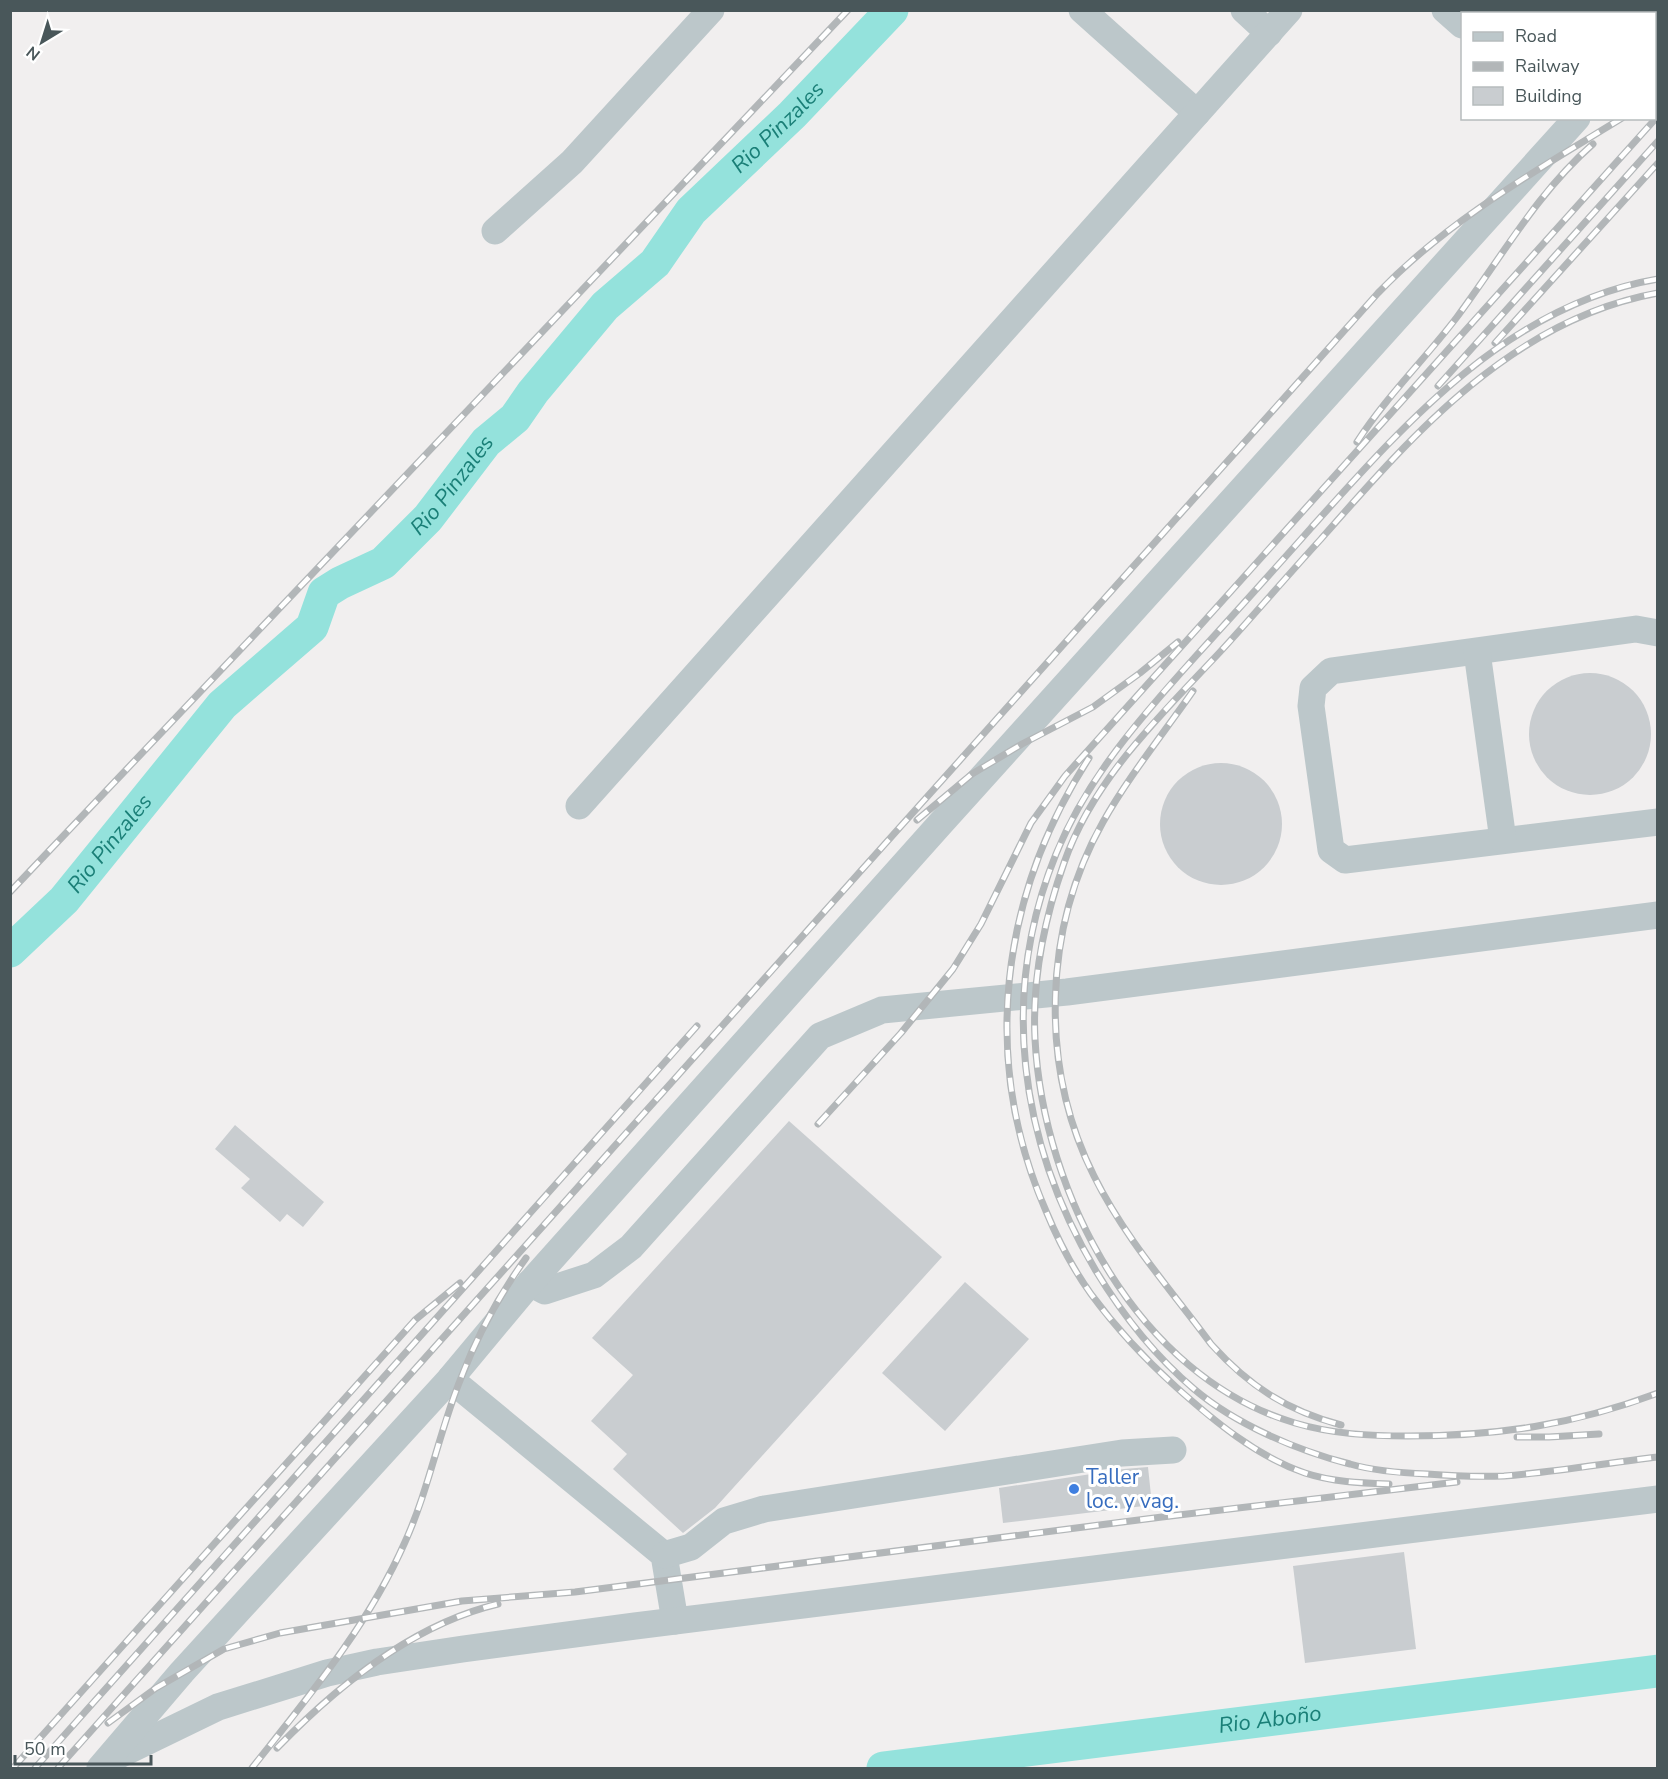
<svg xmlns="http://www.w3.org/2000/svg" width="1668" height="1779" font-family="'Nunito Sans',sans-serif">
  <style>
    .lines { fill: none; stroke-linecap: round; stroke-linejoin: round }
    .river { stroke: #94e2dc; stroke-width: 33 }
    .building { fill: #c9cdd0 }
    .minor { stroke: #bcc7ca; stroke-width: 27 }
    .rail-casing { stroke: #b2b6b8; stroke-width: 7 }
    .rail { stroke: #fff; stroke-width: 4.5; stroke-dasharray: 14; stroke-linecap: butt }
    .shop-dot { fill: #3f7fe0; stroke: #fff; stroke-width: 2 }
    .labels { text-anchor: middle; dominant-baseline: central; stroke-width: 6; stroke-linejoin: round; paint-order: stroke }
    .shop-label { font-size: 21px; fill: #366cbe; stroke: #fff; text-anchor: start }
    .water-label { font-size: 22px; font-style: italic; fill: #1a7f77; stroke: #fff }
  </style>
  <rect width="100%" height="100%" fill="#f1efef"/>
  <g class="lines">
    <g class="river">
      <path id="s1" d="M10,951L64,900L222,705L312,627L324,593L340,583L383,563L428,518L486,442L515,418L533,392L605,306L655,263L691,211L792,115L892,10"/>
      <path id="s2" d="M883,1768L1658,1671"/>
    </g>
  </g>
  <g class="building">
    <circle cx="1590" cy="734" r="61"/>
    <circle cx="1221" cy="824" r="61"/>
    <path d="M789,1121L942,1257L715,1508L683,1533L613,1469L627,1454L591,1421L633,1375L592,1338Z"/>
    <path d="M235,1125L324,1202L303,1227L287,1214L280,1222L241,1188L250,1179L215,1149Z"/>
    <path d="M965,1282L1029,1339L945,1431L882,1373Z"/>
    <path d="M1148,1467L1152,1505L1003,1523L999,1488L1124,1469Z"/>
    <path d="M1404,1552L1416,1649L1305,1663L1293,1566Z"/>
  </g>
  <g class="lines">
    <g class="minor">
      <path d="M1082,10L1197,113"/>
      <path d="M1244,10L1269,33"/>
      <path d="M1445,10L1462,25"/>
      <path d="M1617,10L1618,14"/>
      <path d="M1654,31L1658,27"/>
      <path d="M495,231L572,162L711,10"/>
      <path d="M1658,633L1636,629L1331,671L1313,688L1311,706L1331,850L1345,860L1658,822"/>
      <path d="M1477,652L1503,840"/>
      <path d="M579,806L1289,10"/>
      <path d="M530,1283L545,1291L594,1275L631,1247L820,1036L882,1010L1067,992L1658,915"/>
      <path d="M450,1379L664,1555L675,1621"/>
      <path d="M664,1555L691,1547L724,1521L764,1509L1122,1453L1173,1450"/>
      <path d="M115,1757L218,1707L327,1673L377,1662L463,1649L635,1626L1658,1499"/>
      <path d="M100,1768L182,1672L450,1379L530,1283L941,823L1577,118"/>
    </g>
    <defs>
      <g id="rail">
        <path d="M1654,98L1658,96"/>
        <path d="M1658,279C1510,304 1406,422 1311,528C1273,571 1234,614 1195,657C1141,717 1087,778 1056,854C999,994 1019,1142 1096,1271C1122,1314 1155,1356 1194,1389C1235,1424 1298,1451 1350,1464C1375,1471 1401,1473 1427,1474C1453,1476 1478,1477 1504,1476C1555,1472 1607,1463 1658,1457"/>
        <path d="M1658,293C1513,319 1413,434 1321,539C1287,576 1254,615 1220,652C1161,715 1093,779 1064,863C1044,920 1032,979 1035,1039C1043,1194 1138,1377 1295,1423C1332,1434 1370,1436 1408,1436C1498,1436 1573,1425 1658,1393"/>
        <path d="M1495,343L1658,163"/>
        <path d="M1438,386L1658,141"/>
        <path d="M1357,442C1386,397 1425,359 1457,317C1501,258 1537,193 1593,144"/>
        <path d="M1193,691C1163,734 1129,776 1103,822C1043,928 1039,1067 1094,1176C1124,1237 1171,1290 1211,1344C1249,1386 1286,1410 1341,1425"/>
        <path d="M1089,758C1000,896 980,1060 1046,1211C1058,1240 1073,1269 1091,1294C1116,1328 1145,1359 1176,1387C1214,1421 1256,1456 1305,1473C1332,1482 1361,1483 1389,1484"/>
        <path d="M917,820L972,774L1022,744L1093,707L1140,673L1178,642"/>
        <path d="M10,892L848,10"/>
        <path d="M818,1124L901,1033L953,969L981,924L1031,823L1065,776L1658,116"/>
        <path d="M1517,1437H1549L1599,1434"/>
        <path d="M108,1723L156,1688L224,1649L280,1633L462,1601L575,1592L1162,1517L1457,1482"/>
        <path d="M277,1748C336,1687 414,1624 498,1604"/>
        <path d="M13,1768L415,1320L460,1283"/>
        <path d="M35,1768L697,1026"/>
        <path d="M58,1768L1378,293C1448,220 1537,170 1622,118"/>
        <path d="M252,1768C309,1696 368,1626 405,1542C429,1489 439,1432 461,1378C477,1336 500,1294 526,1258"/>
      </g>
    </defs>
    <use href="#rail" class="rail-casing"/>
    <use href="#rail" class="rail"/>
  </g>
  <circle class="shop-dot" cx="1074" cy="1489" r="6"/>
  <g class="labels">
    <g class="shop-label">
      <text x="1086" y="1477">Taller<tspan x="1086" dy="24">loc. y vag.</tspan></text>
    </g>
    <g class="water-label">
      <text stroke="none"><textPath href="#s1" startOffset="1137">Rio Pinzales</textPath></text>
      <text stroke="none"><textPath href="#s1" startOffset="651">Rio Pinzales</textPath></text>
      <text stroke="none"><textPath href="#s1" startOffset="147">Rio Pinzales</textPath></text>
      <text stroke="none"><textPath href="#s2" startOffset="390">Rio Aboño</textPath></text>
    </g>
  </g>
  <rect width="1668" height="1779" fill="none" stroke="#49575a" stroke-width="24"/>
  <rect x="1461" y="12" width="195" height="108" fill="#ffffff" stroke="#b6bcbd" stroke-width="1.5"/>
  <rect x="1473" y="32" width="30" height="9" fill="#bcc7ca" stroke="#b6bcbd" stroke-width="1.5"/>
  <text x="1515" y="42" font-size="18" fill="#49575a">Road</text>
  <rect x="1473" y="62" width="30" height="9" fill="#b2b6b8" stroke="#b6bcbd" stroke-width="1.5"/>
  <text x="1515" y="72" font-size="18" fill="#49575a">Railway</text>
  <rect x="1473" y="87" width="30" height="18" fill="#c9cdd0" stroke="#b6bcbd" stroke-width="1.5"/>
  <text x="1515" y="102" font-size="18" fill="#49575a">Building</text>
  <g transform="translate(42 42) rotate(218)" stroke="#ffffff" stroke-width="4.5" paint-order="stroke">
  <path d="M0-4.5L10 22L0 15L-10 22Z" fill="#49575a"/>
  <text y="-9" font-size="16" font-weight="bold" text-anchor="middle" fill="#49575a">N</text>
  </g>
  <path d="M15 1755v9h136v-9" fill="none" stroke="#49575a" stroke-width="3"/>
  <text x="24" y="1755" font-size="18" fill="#49575a" stroke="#ffffff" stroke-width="4.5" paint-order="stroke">50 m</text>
</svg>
